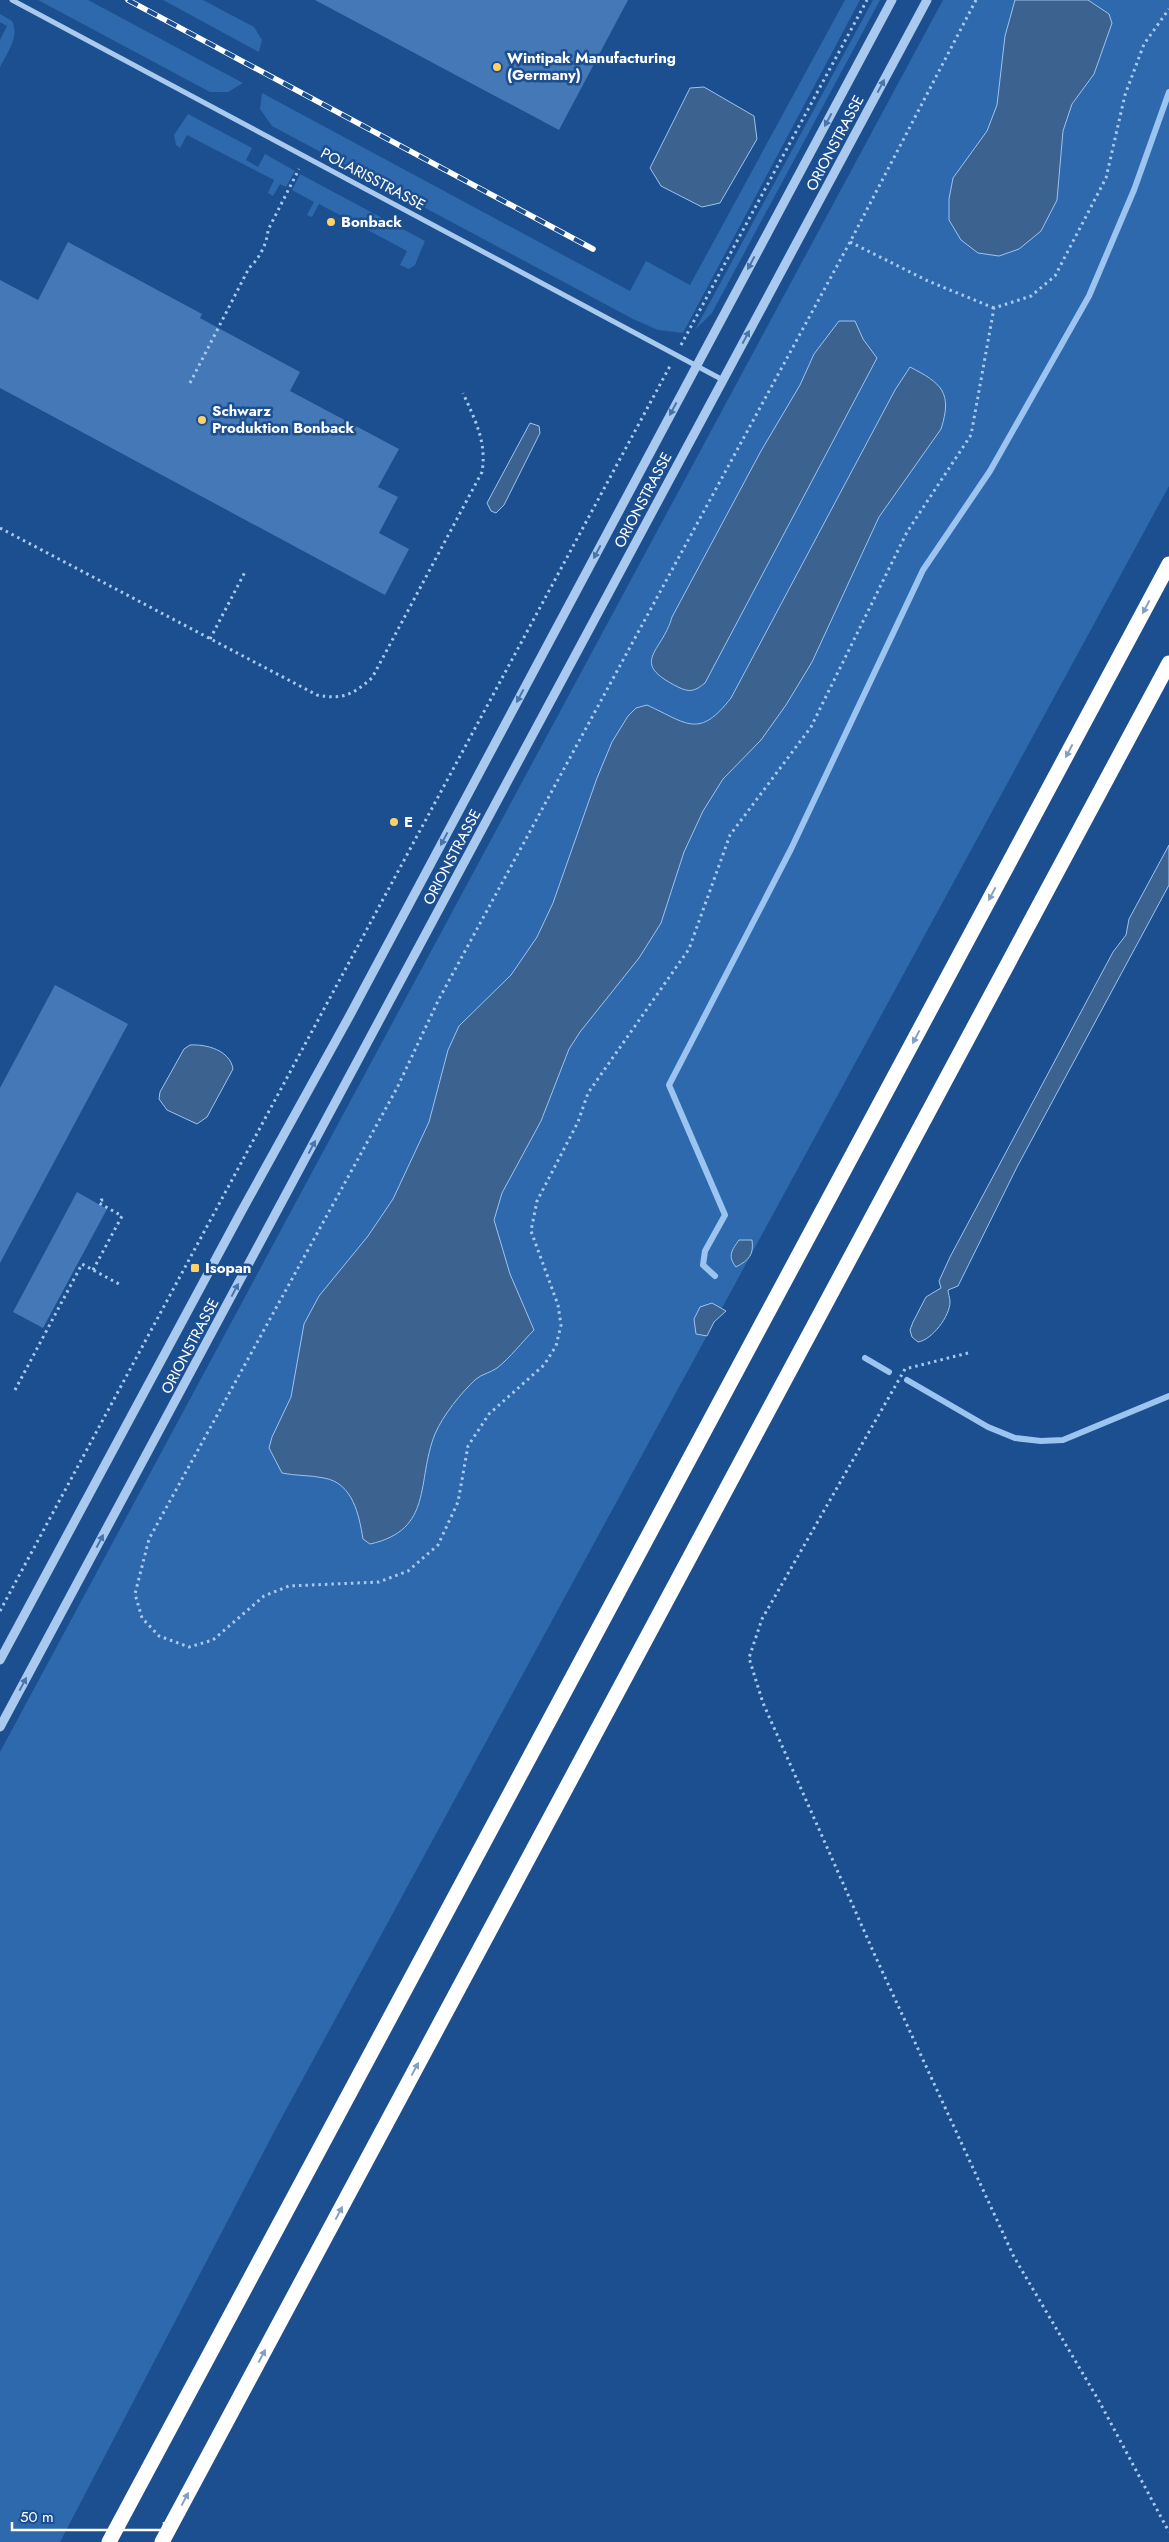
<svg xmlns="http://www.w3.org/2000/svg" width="1169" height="2542" font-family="Jost,sans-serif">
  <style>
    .green { fill: #2e69ad }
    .water { fill: #3c6290; stroke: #9cc4f0 }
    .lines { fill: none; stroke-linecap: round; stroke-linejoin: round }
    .stream { stroke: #9cc4f0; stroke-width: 6 }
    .building { fill: #4478b7 }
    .path { stroke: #a9c9ee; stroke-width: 3; stroke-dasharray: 2.5 4; stroke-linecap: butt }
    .minor { stroke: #a9c9ee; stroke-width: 5 }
    .tertiary { stroke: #a9c9ee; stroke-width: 9 }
    .motorway { stroke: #fff; stroke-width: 15 }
    .rail-casing { stroke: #fff; stroke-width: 5.5 }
    .rail { stroke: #1b4f8f; stroke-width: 4; stroke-dasharray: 11; stroke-linecap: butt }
    .oneway { fill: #4674ac }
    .oneway2 { fill: #829ec1 }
    .poi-dot { fill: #ffd166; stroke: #1b4f8f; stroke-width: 2 }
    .labels { text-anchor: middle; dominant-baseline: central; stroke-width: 5; stroke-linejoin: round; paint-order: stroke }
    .poi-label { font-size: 15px; font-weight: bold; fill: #fff; stroke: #1b4f8f; text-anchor: start }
    .street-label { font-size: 15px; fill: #fff; stroke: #1b4f8f }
  </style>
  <rect width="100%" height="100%" fill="#1b4f8f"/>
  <g class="green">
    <path d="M38,0H88L243,83L228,92H210Z"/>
    <path d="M163,0H203L254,27L262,40L259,52Z"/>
    <path d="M845,0H860L683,333L658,330L633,319L272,126L260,109L262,93L630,291L646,261L690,285Z"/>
    <path d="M873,0H880L712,313L695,330Z"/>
    <path d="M943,0H1169V486L275,2130L60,2542H0V1752Z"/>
    <path d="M0,14L12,21C20,37 7,53 0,67V40L7,26L0,22Z"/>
    <path d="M188,114L252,148L246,160L258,167L265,154L295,171L286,187L280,184L273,196L268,193L274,180L187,135L180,148L176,145L174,135Z"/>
    <path d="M300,174L425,241L415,265L409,269L400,265L407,251L319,204L312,217L307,215L314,202L292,190Z"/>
  </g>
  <g class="water">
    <path d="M1015,0H1088L1109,14L1112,23L1094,74L1072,104L1063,131L1057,200L1041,231L1019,249L999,256L978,253L961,240L949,220V199L953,178L987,131L997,105L1005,36Z"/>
    <path d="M704,87L754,116L757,139L720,203L702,207L661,186L650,168L690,88Z"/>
    <path d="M839,321H855L863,339L877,358L705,683C695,691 690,693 678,687C628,662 662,653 672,617L761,451L800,385L814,354Z"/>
    <path d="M910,367C941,383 953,392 941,429L879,517L812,662L786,705L761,740L723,779L703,811L684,852L661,923L639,958L580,1032L569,1049L541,1121L502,1193L494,1220L510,1274L534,1330C522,1342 510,1358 497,1368C490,1373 482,1374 476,1379C461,1393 443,1415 435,1434C416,1481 434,1530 370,1544L363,1539C359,1515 353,1483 324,1478C310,1475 296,1476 282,1473L269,1448L272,1437L291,1397L304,1324L319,1296L368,1236L393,1199L429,1122L448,1050L459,1026L511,975L537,937L553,903L597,778L612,742L628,716L636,708L647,705C688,724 699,739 731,698L895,390Z"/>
    <path d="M530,423L539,426L540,433L504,505L496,513L491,511L487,503Z"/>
    <path d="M1169,845V885L1017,1167L958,1286L948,1290C948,1294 950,1297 950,1302C950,1316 932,1340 918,1342L912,1337L910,1330L913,1322L926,1297L941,1288L939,1281L950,1257L1113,952L1126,935L1129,919Z"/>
    <path d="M190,1045C206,1044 230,1050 233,1069L207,1117L197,1124L167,1110L159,1099L160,1092L184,1049Z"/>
    <path d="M739,1240H752C754,1255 749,1260 736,1267C727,1256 732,1250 739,1240Z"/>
    <path d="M712,1303L726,1311L714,1322L707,1336L696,1334L694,1319L700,1307Z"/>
  </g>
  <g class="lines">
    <g class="stream">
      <path d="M715,1276L703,1265L705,1251L725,1215L669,1085L791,849L923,570L990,471L1089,296L1134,190L1169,92"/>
      <path d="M865,1358L889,1372"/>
      <path d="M907,1380L988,1427L1015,1438L1041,1441L1063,1440L1169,1396"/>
    </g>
  </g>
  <g class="building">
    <path d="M315,0H628L559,130Z"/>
    <path d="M68,242L202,314L200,318L300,372L290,391L399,449L378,487L398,497L379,533L409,549L385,595L0,388V280L38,300Z"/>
    <path d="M55,985L128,1024L0,1263V1088Z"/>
    <path d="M77,1192L107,1209L43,1328L13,1312Z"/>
  </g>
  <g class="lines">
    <g class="path">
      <path d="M976,0L850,242L439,999L397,1088L149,1539L135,1594L142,1618L159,1636L189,1647L213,1640L264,1596L289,1586L379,1582L408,1571L438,1545L458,1502L468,1446L489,1414L544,1365L556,1346L561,1325L558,1305L531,1231L537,1201L578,1122L588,1093L689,949L730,835L811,727L907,532L971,435L994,308L1031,296L1055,276L1106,178L1125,95L1144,44L1169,9"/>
      <path d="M850,242L928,281L994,308"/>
      <path d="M681,345L867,0"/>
      <path d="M190,383L249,268C259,259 267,244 268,230L299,169"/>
      <path d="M0,528L317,695C343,700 352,695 372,678L482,472C487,442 475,420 463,393"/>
      <path d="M210,639L245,572"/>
      <path d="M93,1270L122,1216L99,1203L101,1200H105"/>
      <path d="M968,1353L905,1369L762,1619L749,1658L763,1703L877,1960L1014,2257L1099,2401L1169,2532"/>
      <path d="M15,1390L82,1264L119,1284"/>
      <path d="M0,1611L670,366"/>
    </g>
    <path class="minor" d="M12,0L723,380"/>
    <g class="tertiary">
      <path d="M0,1660L240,1214L350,1015L892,0"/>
      <path d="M0,1727L927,0"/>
    </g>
    <g class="motorway">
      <path d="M109,2542L1169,564"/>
      <path d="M162,2542L1169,663"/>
    </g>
    <defs>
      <path id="rail" d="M128,0L593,249"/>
    </defs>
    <use href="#rail" class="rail-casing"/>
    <use href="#rail" class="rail"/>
  </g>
  <defs><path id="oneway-solid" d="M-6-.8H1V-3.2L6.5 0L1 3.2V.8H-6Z" transform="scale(1.25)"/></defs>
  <g class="oneway">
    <use href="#oneway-solid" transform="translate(881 86) rotate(-62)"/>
    <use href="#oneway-solid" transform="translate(828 120) rotate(118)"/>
    <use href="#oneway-solid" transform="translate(751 263) rotate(118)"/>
    <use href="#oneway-solid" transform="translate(746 337) rotate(-62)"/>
    <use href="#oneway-solid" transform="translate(673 409) rotate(118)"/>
    <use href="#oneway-solid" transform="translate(597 552) rotate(118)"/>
    <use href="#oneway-solid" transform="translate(520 696) rotate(118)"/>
    <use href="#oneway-solid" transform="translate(444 839) rotate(118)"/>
    <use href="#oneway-solid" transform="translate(312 1147) rotate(-62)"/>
    <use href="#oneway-solid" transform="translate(235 1290) rotate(-62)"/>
    <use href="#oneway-solid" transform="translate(100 1541) rotate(-62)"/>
    <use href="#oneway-solid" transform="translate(23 1684) rotate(-62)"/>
  </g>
  <g class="oneway2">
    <use href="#oneway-solid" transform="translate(1146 607) rotate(118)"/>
    <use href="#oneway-solid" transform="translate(1069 751) rotate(118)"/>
    <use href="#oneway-solid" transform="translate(992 894) rotate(118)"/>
    <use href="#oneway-solid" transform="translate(916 1037) rotate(118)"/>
    <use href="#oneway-solid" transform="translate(415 2069) rotate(-62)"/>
    <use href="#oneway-solid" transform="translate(339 2213) rotate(-62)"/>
    <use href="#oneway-solid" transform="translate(262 2356) rotate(-62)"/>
    <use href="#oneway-solid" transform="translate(185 2499) rotate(-62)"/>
  </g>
  <g class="poi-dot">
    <circle cx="497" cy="67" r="5"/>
    <circle cx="331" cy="222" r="5"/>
    <circle cx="202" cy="420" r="5"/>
    <circle cx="394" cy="822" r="5"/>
    <rect x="190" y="1263" width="10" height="10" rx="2.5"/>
  </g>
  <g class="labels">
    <g class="poi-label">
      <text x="507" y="58">Wintipak Manufacturing<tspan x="507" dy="17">(Germany)</tspan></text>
      <text x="341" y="222">Bonback</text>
      <text x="212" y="411">Schwarz<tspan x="212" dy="17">Produktion Bonback</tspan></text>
      <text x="404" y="822">E</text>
      <text x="205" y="1268">Isopan</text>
    </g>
    <g class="street-label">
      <text transform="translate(835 143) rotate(-62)">ORIONSTRASSE</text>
      <text transform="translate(373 179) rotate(28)">POLARISSTRASSE</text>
      <text transform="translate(643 500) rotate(-62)">ORIONSTRASSE</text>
      <text transform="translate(452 857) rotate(-62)">ORIONSTRASSE</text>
      <text transform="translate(190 1346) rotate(-62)">ORIONSTRASSE</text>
    </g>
  </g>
  <path d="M12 2522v8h152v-8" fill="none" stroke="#ffffff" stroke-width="2.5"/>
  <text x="20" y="2522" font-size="15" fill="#ffffff" stroke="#1b4f8f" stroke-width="4" paint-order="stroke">50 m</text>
</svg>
